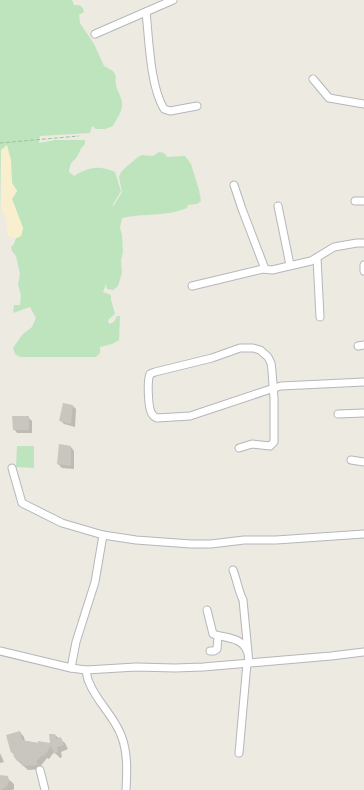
<svg xmlns="http://www.w3.org/2000/svg" width="364" height="790" font-family="Barlow,sans-serif">
  <style>
    .green { fill: #bee4bd }
    .sand { fill: #f9efcf }
    .shadow { fill: #0003 }
    .building { fill: #c9c6c0 }
    .lines { fill: none; stroke-linecap: round; stroke-linejoin: round }
    .minor-casing { stroke: #b4b7bb; stroke-width: 9 }
    .path { stroke: #97c4a3; stroke-width: 1; stroke-dasharray: 4 2; stroke-linecap: butt }
    .minor { stroke: #fff; stroke-width: 7 }
  </style>
  <rect width="100%" height="100%" fill="#eceae1"/>
  <g class="green">
    <path d="M0,0H72L74,5H79L83,8L84,12L79,15L80,23L94,44L104,66L113,71L116,76C113,88 123,96 122,105C122,113 116,119 113,126L105,129H96L92,126L90,133L40,136L39,143L55,140H85V144C80,149 81,149 78,155C73,164 71,158 69,172L74,176C89,167 98,165 115,172L121,191L112,206L114,205L122,192L119,177L121,172L125,168L138,157L142,155L153,156L159,152L164,153L167,157L185,156L191,164L199,190L201,201L197,204L188,205L187,208C166,217 144,213 122,218L120,228L122,235L123,252L121,260L122,273L118,286L113,290L107,289L106,284L103,292L111,295V300L115,314L108,320L109,324L114,322L117,316H120L119,340L112,344L100,347V353L96,357H20L15,354L13,348L22,335L32,327L36,318L30,307L13,313L14,305H20L21,295L18,285L20,274L16,256L12,251L11,247L14,244L16,238L21,236L23,228L12,199L17,191L12,183L11,174L1,150L0,217Z"/>
    <path d="M17,446H34V468L16,467Z"/>
  </g>
  <path class="sand" d="M7,145L11,160L12,183L17,191L12,199L23,228L21,236L16,238L8,237L7,232V221L1,208V150Z"/>
  <g class="shadow">
    <path d="M73,406L76,409L75,427L64,424L60,420Z"/>
    <path d="M28,417L32,421V433H17L14,429Z"/>
    <path d="M71,447L74,451V469L62,468L58,464Z"/>
    <path d="M20,732L24,737L25,741L51,745L55,735L65,743L68,749L61,752L62,757L60,758L54,752L49,759L47,758L40,767L42,769L28,770L18,761L12,752Z"/>
    <path d="M0,753L4,762L0,763Z"/>
    <path d="M0,776H5L14,784V789L12,790H0Z"/>
  </g>
  <g class="building">
    <path d="M63,403L73,405L71,424L59,421Z"/>
    <path d="M12,416H29V430H13Z"/>
    <path d="M59,444L71,446V466L57,464Z"/>
    <path d="M20,731L22,740L38,743V741L50,743L49,734H55L56,739L61,737L64,745L57,747L58,752L54,754L51,746L44,756L42,755L36,762L39,765L22,766V762L17,761L14,757L13,752L11,753L6,735Z"/>
    <path d="M0,775L8,776L9,781L7,786L1,790H0Z"/>
  </g>
  <g class="lines">
    <defs>
      <g id="minor">
        <path d="M146,12C149,39 150,86 164,109L170,111L197,106"/>
        <path d="M95,34L173,0"/>
        <path d="M313,79L329,98L364,104"/>
        <path d="M234,185L242,209L265,269"/>
        <path d="M355,201H364"/>
        <path d="M278,206L290,265"/>
        <path d="M317,258L320,317"/>
        <path d="M364,265V271"/>
        <path d="M192,286L263,269L272,270L311,261L334,247L357,243H364"/>
        <path d="M358,346L364,345"/>
        <path d="M338,414L364,413"/>
        <path d="M239,448L252,444L270,446L274,442V399L272,371L271,363L268,357L260,350L253,348H240L212,358L155,372L150,374C147,381 148,408 152,414C154,417 155,417 157,418L190,416L274,388L281,386L364,382"/>
        <path d="M351,460L364,462"/>
        <path d="M12,468L22,503L62,523L103,535L136,540L191,544H211L244,540H276L364,534"/>
        <path d="M233,570C237,580 238,590 243,600L249,663"/>
        <path d="M207,610L213,634C224,638 242,637 247,651"/>
        <path d="M0,651L71,668L86,670L136,667L175,668L203,667L331,656L364,652"/>
        <path d="M210,651H214L217,649L218,636"/>
        <path d="M71,668L76,642L95,582L103,535"/>
        <path d="M86,670C87,674 87,679 89,682C96,701 114,716 121,735C128,752 127,772 126,790"/>
        <path d="M239,753L247,663"/>
        <path d="M40,770L45,790"/>
      </g>
    </defs>
    <use href="#minor" class="minor-casing"/>
    <path class="path" d="M0,143L79,136"/>
    <use href="#minor" class="minor"/>
  </g>
</svg>
